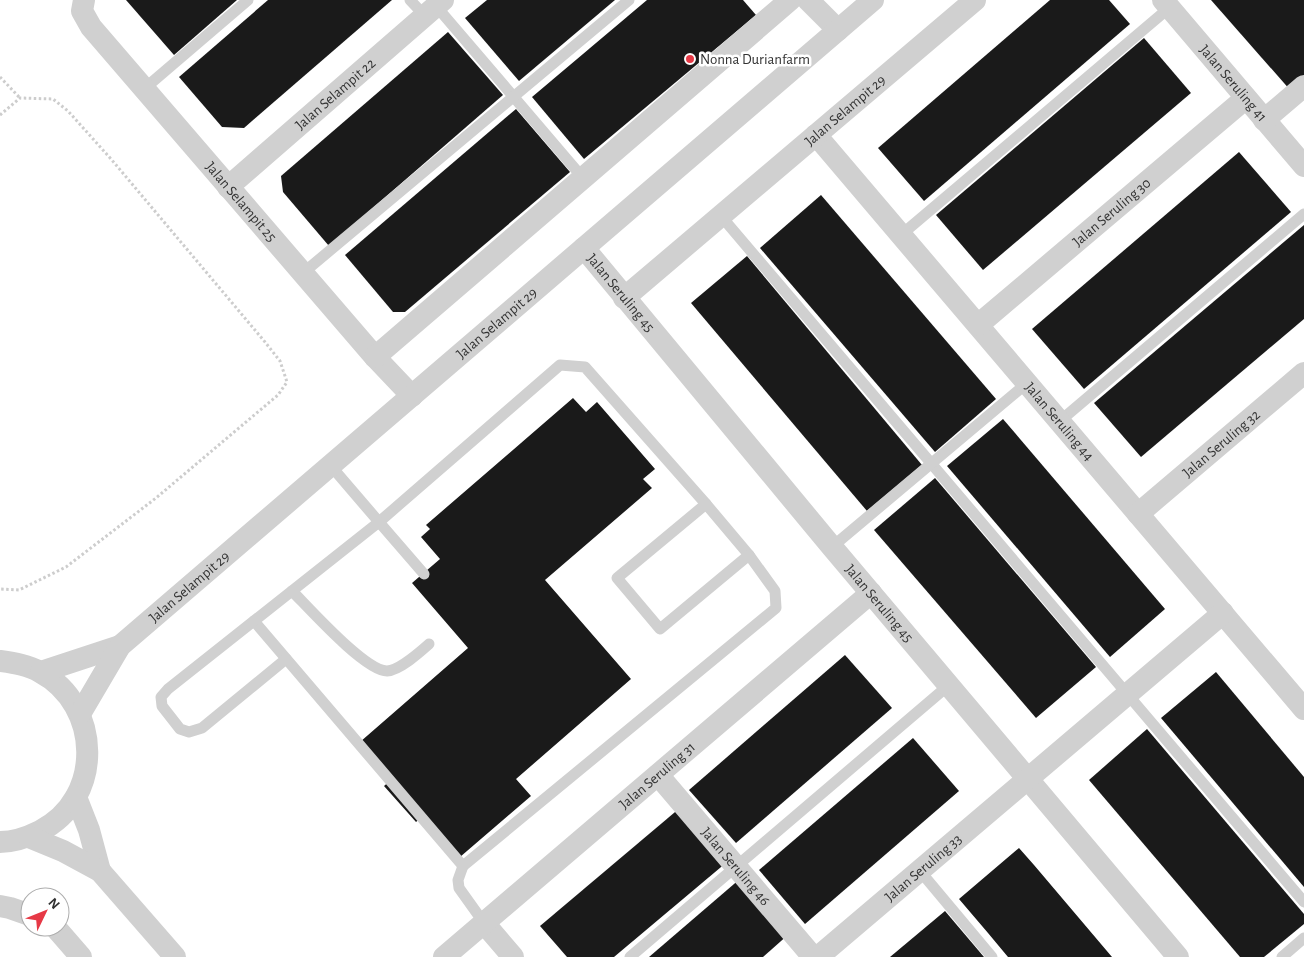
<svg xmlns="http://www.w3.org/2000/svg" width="1304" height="957" font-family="'Alegreya Sans',sans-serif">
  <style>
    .building { fill: #1a1a1a }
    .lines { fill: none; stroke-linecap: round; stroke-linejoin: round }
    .path { stroke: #cdcdcd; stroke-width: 3; stroke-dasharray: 2.5 2.5; stroke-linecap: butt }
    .service { stroke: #d0d0d0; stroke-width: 11 }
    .minor { stroke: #d0d0d0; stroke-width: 22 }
    .poi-dot { fill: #e63946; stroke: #fff; stroke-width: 2 }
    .labels { text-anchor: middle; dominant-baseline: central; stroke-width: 5; stroke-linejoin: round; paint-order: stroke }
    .poi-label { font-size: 15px; fill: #333; stroke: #fff; text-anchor: start }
    .street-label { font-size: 15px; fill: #333; stroke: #fff }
  </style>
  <rect width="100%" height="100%" fill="#fff"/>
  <g class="building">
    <path d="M126,0H237L174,55Z"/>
    <path d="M268,0H392L244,128L222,127L179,77Z"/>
    <path d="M487,0H615L519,81L465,18Z"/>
    <path d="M647,0H743L756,15L584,159L532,97Z"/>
    <path d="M1050,0H1109L1130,24L924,201L878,148Z"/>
    <path d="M1211,0H1304V80L1291,91Z"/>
    <path d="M448,32L503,95L329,246L283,192L281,176Z"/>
    <path d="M1144,38L1191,93L983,270L936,215Z"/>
    <path d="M516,109L570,172L405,312H393L345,255Z"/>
    <path d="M1239,152L1291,212L1084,389L1032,329Z"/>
    <path d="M821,195L996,399L935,452L760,248Z"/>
    <path d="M1304,225V319L1141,457L1094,403Z"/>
    <path d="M747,256L922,465L867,511L691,303Z"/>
    <path d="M573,398L586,412L597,402L655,469L643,479L652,488L545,580L631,679L516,779L531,796L460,857L424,815L416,822L384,786L392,779L360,742L468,648L412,583L440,559L421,537L430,529L426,525Z"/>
    <path d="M1003,419L1165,609L1110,657L947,466Z"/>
    <path d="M935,478L1096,667L1036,718L874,530Z"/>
    <path d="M845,655L892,708L736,843L689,790Z"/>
    <path d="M1216,672L1304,777V887L1161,718Z"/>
    <path d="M1147,729L1304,914V924L1264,957H1240L1089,780Z"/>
    <path d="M913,738L959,791L805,924L759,870Z"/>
    <path d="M681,807L727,862L614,957H567L540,926Z"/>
    <path d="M1019,848L1034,865L1112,957H1008L988,933L959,899Z"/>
    <path d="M741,878L789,934L763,957H649Z"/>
    <path d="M945,911L984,957H890Z"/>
  </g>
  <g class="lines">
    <g class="path">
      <path d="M0,77L20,98"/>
      <path d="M0,115L20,98L53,99L68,111L111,159L265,342L280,361L287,382L278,395L156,498L66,567L19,590L0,589"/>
    </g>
    <g class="service">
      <path d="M410,0L425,16"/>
      <path d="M436,6L583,178"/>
      <path d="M144,89L248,0"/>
      <path d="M721,216L1304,902"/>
      <path d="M901,235L1169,8"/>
      <path d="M303,273L629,0"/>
      <path d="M1060,421L1304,214"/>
      <path d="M331,466L379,522L560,365L585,367L706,504L749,555L775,591L776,608L463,866L458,880L459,888L484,923"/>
      <path d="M706,504L617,578L660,629L749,555"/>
      <path d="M832,547L1027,383"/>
      <path d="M292,591C309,608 365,671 387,671C400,670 420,652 429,644"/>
      <path d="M254,621L463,866"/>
      <path d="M286,659L202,728L189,732L180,729L162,706L161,697L168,689L379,522L424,574"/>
      <path d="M920,871L992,957"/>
      <path d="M630,957L949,685"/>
      <path d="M1282,957L1304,938"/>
    </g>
    <g class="minor">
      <path id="s1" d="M84,0L82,11L91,27L375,357L412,396"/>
      <path d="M808,0L838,30"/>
      <path id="s2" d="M1163,0L1304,166"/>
      <path d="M1264,120L1304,86"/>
      <path id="s3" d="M816,135L1304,709"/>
      <path id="s4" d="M228,187L443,0"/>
      <path id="s5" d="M584,248L832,547L1178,957"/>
      <path id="s6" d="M624,298L975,0"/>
      <path id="s7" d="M978,325L1246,98"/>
      <path d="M375,357L790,0"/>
      <path id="s8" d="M1138,514L1304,373"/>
      <path d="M0,661C14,663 28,665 40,672C102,705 104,799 40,831C28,837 13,842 0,842"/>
      <path d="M41,672L120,646"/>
      <path id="s9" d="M80,714L120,646L873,0"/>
      <path id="s10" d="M658,775L813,957"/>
      <path d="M76,797L89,830L100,871"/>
      <path d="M29,837L63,851L100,871L175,957"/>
      <path d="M0,906L10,908L30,915"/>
      <path d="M484,923L513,957"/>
      <path d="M55,927L81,957"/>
      <path id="s11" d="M444,957L871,593"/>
      <path id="s12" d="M818,957L1223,613"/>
    </g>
  </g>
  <circle class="poi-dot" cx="690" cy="59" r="5"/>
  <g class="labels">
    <g class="poi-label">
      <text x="700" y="59">Nonna Durianfarm</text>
    </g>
    <g class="street-label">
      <text stroke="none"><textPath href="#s2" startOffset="109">Jalan Seruling 41</textPath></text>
      <text stroke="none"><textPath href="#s4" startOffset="142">Jalan Selampit 22</textPath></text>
      <text stroke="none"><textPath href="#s6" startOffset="290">Jalan Selampit 29</textPath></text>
      <text stroke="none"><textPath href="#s1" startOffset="260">Jalan Selampit 25</textPath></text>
      <text stroke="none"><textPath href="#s7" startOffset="175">Jalan Seruling 30</textPath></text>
      <text stroke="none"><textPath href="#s5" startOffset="58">Jalan Seruling 45</textPath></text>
      <text stroke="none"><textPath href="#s9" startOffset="575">Jalan Selampit 29</textPath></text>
      <text stroke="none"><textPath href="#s3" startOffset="376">Jalan Seruling 44</textPath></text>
      <text stroke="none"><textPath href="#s8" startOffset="109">Jalan Seruling 32</textPath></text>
      <text stroke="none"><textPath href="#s9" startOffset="170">Jalan Selampit 29</textPath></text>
      <text stroke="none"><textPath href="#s5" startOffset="462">Jalan Seruling 45</textPath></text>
      <text stroke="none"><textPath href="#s11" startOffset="280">Jalan Seruling 31</textPath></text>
      <text stroke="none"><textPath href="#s10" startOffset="120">Jalan Seruling 46</textPath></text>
      <text stroke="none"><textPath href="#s12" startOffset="138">Jalan Seruling 33</textPath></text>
    </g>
  </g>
  <g transform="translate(45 912) rotate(47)"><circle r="24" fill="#ffffff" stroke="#adadad"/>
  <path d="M0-4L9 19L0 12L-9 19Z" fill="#e63946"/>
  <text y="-8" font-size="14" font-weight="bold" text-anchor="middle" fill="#333333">N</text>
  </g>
</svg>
